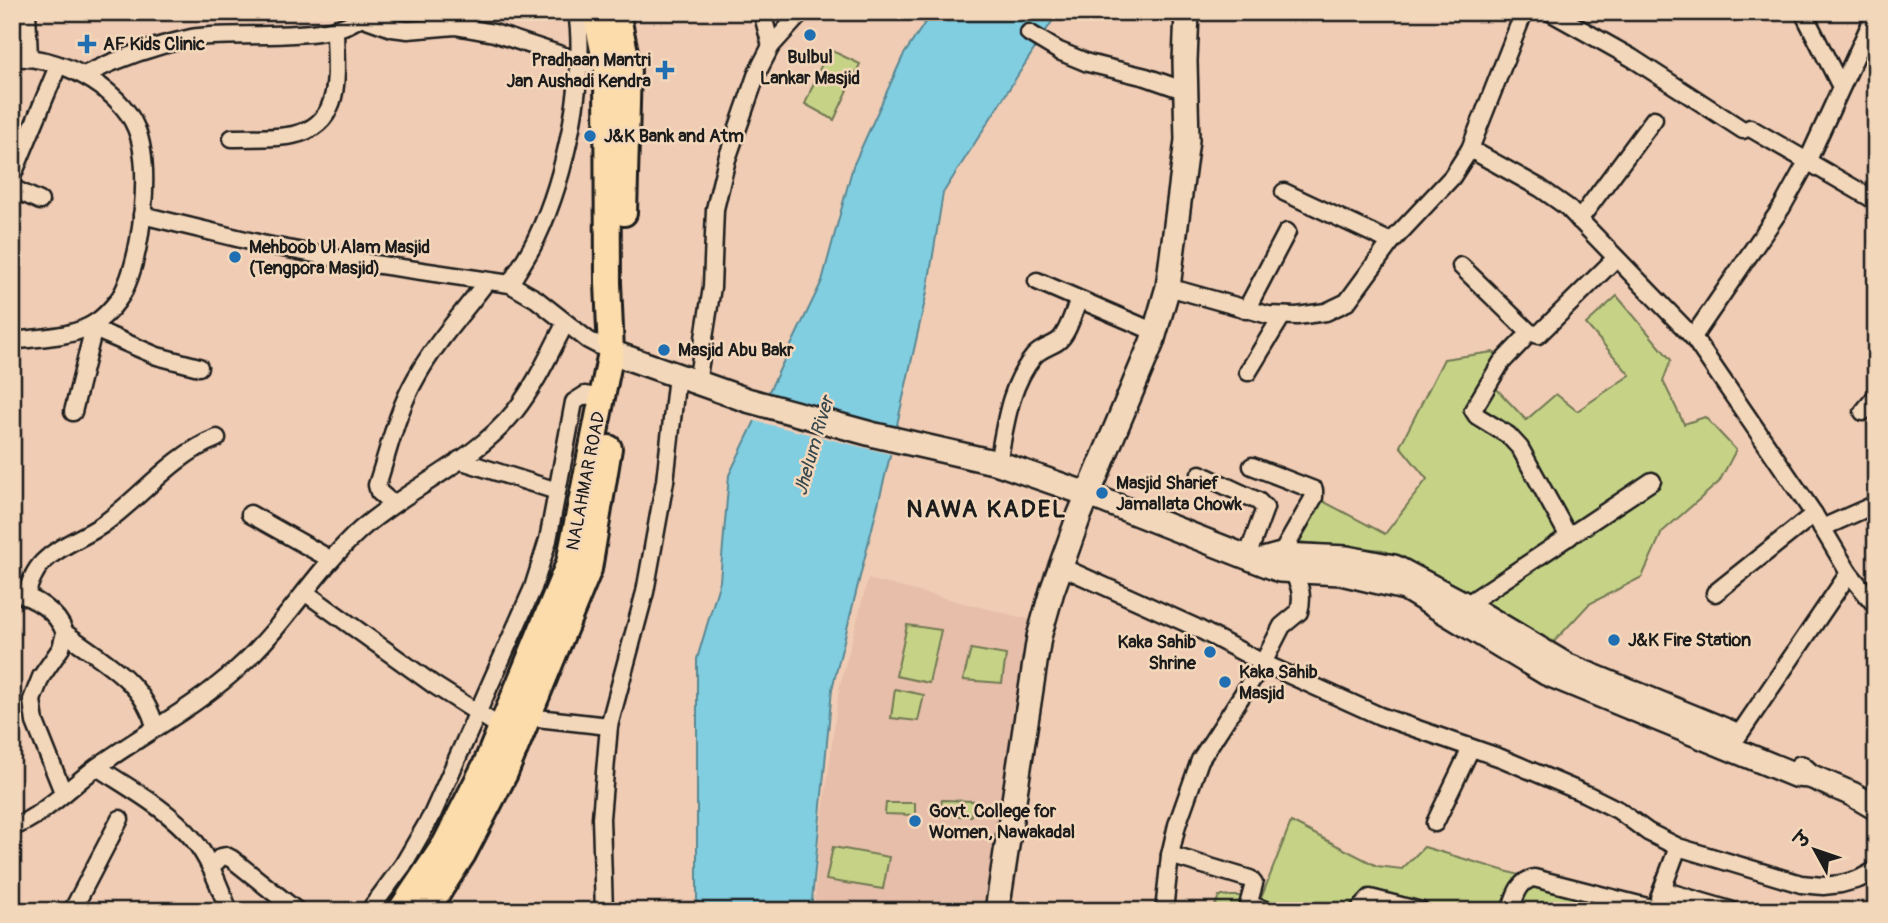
<svg xmlns="http://www.w3.org/2000/svg" width="1888" height="923" font-family="Pangolin,'Playpen Sans Deva',sans-serif">
  <style>
    .built { fill: #e6bea9 }
    .green { fill: #c6d387; stroke: #717852; stroke-width: 2 }
    .water { fill: #82cee1; stroke: #598792; stroke-width: 2 }
    .pier { fill: #f1ccb4 }
    .lines { fill: none; stroke-linecap: round; stroke-linejoin: round }
    .street-casing { stroke: #1c1c1c; stroke-width: 21 }
    .secondary-casing { stroke: #1c1c1c; stroke-width: 28 }
    .primary-casing { stroke: #1c1c1c; stroke-width: 30 }
    .street { stroke: #f3d7ba; stroke-width: 16 }
    .secondary { stroke: #f3d7ba; stroke-width: 23 }
    .primary { stroke: #fddcac; stroke-width: 24 }
    .poi-dot { fill: #1f6fb2; stroke: #f3d7ba; stroke-width: 2.5 }
    .labels { text-anchor: middle; dominant-baseline: central; stroke-width: 5; stroke-linejoin: round; paint-order: stroke }
    .poi-label { font-size: 18px; font-weight: bold; fill: #1c1c1c; stroke: #f3d7ba; text-anchor: start }
    .street-label { font-size: 18px; fill: #1c1c1c; stroke: #f3d7ba }
    .water-label { font-size: 19px; font-style: italic; fill: #36484d; stroke: #f3d7ba }
    .district-label { font-size: 24px; font-weight: bold; letter-spacing: 2px; fill: #1c1c1c; stroke: #f3d7ba }
  </style>
  <rect width="100%" height="100%" fill="#f1ccb4"/>
  <filter id="ink" filterUnits="userSpaceOnUse"><feTurbulence type="fractalNoise" baseFrequency=".0143" numOctaves="2"/><feDisplacementMap in="SourceGraphic" scale="14" xChannelSelector="R" yChannelSelector="G"/><feConvolveMatrix kernelMatrix="1 2 1 2 8 2 1 2 1" color-interpolation-filters="sRGB"/></filter>
  <g filter="url(#ink)">
    <path class="built" d="M868,579L1032,620L994,911H814L819,844L839,689Z"/>
    <g class="green">
      <path d="M828,49L860,64L834,120L805,104Z"/>
      <path d="M1617,296L1671,360L1663,381L1684,424L1705,417L1736,450L1719,482L1662,532L1642,577L1589,604L1551,645L1383,550L1287,541L1317,498L1385,534L1427,479L1400,446L1444,359L1493,352L1505,362L1492,384L1526,420L1556,394L1577,411L1630,375L1586,324Z"/>
      <path d="M907,625L941,630L929,683L896,676Z"/>
      <path d="M971,649L1006,655L1002,683L963,680Z"/>
      <path d="M895,689L924,695L918,721L891,718Z"/>
      <path d="M942,800L974,801L971,816H939Z"/>
      <path d="M886,803H915V815L885,814Z"/>
      <path d="M1291,822L1377,866L1402,869L1424,847L1590,896L1585,911H1213L1219,896H1262Z"/>
      <path d="M833,847L889,857L883,889L826,880Z"/>
    </g>
    <path class="water" d="M932,12H1058L943,193L927,292L889,460L832,689L811,911H697V659L720,581L729,475L822,281L853,166L903,56Z"/>
    <path class="pier" d="M764,394L899,432L894,455L751,420Z"/>
    <g class="lines">
      <defs>
        <g id="street">
          <path d="M27,12L29,57"/>
          <path d="M762,12L771,46"/>
          <path d="M1550,12L1632,58L1743,130"/>
          <path d="M1803,12L1841,87"/>
          <path d="M361,17L392,28L408,30L455,26L494,33L589,64"/>
          <path d="M1029,33L1059,51L1088,63L1146,77L1186,91"/>
          <path d="M12,58C55,54 119,86 136,128C152,166 142,249 126,286C121,299 107,315 95,323C72,338 39,337 12,341"/>
          <path d="M84,75C119,58 153,46 191,38C231,30 341,46 365,12"/>
          <path d="M1750,128L1876,201"/>
          <path d="M232,138C252,137 274,139 293,135C346,124 335,70 335,29"/>
          <path d="M1470,149L1540,188L1567,207L1693,337L1814,514L1849,573L1876,606"/>
          <path d="M12,177L58,66"/>
          <path d="M12,188L40,201"/>
          <path d="M1284,192L1391,242"/>
          <path d="M142,215L262,244L340,259L510,284L536,299L588,340L611,352"/>
          <path d="M1579,220L1654,119"/>
          <path d="M1461,266L1529,332L1538,335L1616,258"/>
          <path d="M1037,281L1155,332"/>
          <path d="M510,284C519,268 530,253 537,237C565,178 587,77 577,12"/>
          <path d="M1168,287L1268,315L1297,316L1326,312L1347,302L1391,242L1452,177L1470,149L1524,12"/>
          <path d="M1246,310L1287,232"/>
          <path d="M94,329L157,356L199,367"/>
          <path d="M1693,337L1782,207L1807,162L1876,12"/>
          <path d="M1523,340L1501,363L1473,410L1477,416L1508,435L1520,448L1569,537"/>
          <path d="M1248,372L1282,316"/>
          <path d="M697,383L712,287L715,209L727,159L757,73L771,46L802,12"/>
          <path d="M73,412L95,323"/>
          <path d="M1863,412L1876,396"/>
          <path d="M459,460L557,491"/>
          <path d="M998,463C1005,427 1009,386 1034,356C1040,349 1049,347 1057,342C1068,335 1073,312 1079,300"/>
          <path d="M1252,466L1314,490V497L1281,555"/>
          <path d="M1200,474L1258,501L1265,508L1247,557"/>
          <path d="M393,504L379,492L377,485C389,449 397,411 416,378C435,343 463,313 487,281"/>
          <path d="M250,514L330,559"/>
          <path d="M1822,528L1876,504"/>
          <path d="M1062,567L1195,627L1263,663L1380,716L1501,758L1586,794L1618,810L1648,832L1678,847L1801,884L1823,886L1841,884L1859,879L1876,870"/>
          <path d="M12,592C34,597 57,611 65,633L61,648L41,677L32,700L35,722L63,792"/>
          <path d="M306,593L434,685L508,732"/>
          <path d="M1715,593L1814,514"/>
          <path d="M26,595C30,583 34,571 43,562C60,545 83,538 102,525C142,497 171,456 217,438"/>
          <path d="M1466,605L1652,481"/>
          <path d="M65,633C100,659 145,682 155,727"/>
          <path d="M528,717L609,726"/>
          <path d="M1738,736L1849,573"/>
          <path d="M97,767C129,788 168,809 193,839C210,860 219,886 229,911"/>
          <path d="M1435,823L1471,748"/>
          <path d="M12,827C37,820 72,786 94,769C141,735 194,708 237,669C284,627 314,572 360,530C409,487 473,463 515,411C535,386 550,353 565,324"/>
          <path d="M1170,855L1250,879L1254,884L1249,902L1253,906L1269,911"/>
          <path d="M211,867L221,857L226,856L232,859L297,911"/>
          <path d="M1662,890L1730,910"/>
          <path d="M1659,898L1678,847"/>
          <path d="M72,911L120,819"/>
          <path d="M369,911L403,865L432,815L533,588L548,540L574,402L585,395L602,398"/>
          <path d="M604,911L601,818L609,726L645,592L665,481L677,376"/>
          <path d="M1164,911L1170,855L1177,825L1200,760L1263,663L1282,626L1299,612C1303,596 1301,586 1292,572"/>
          <path d="M1358,911L1370,898L1421,911"/>
          <path d="M1510,911C1515,897 1518,881 1534,878L1655,909"/>
        </g>
        <g id="secondary">
          <path d="M611,352L747,400L875,435L998,463L1087,494L1280,570L1341,573L1405,588L1546,673L1795,775L1810,776"/>
          <path d="M1259,561L1281,555L1347,558L1394,567L1466,605L1568,666L1729,732"/>
          <path d="M1801,768L1810,776L1852,794L1876,808"/>
          <path d="M997,911L1039,637L1052,591L1079,516L1152,342L1168,287L1187,140L1185,61L1187,12"/>
        </g>
        <g id="primary">
          <path d="M617,12L628,67L624,213"/>
          <path d="M400,911L445,844L486,764L569,563L611,352L608,283L607,69L595,12"/>
          <path d="M426,911L463,854L505,773L589,569L609,448"/>
        </g>
      </defs>
      <use href="#street" class="street-casing"/>
      <use href="#secondary" class="secondary-casing"/>
      <use href="#primary" class="primary-casing"/>
      <use href="#street" class="street"/>
      <use href="#secondary" class="secondary"/>
      <use href="#primary" class="primary"/>
    </g>
  </g>
  <g class="poi-dot">
    <circle cx="810" cy="35" r="7"/>
    <path d="M83.5 33.5h7v7h7v7h-7v7h-7v-7h-7v-7h7z"/>
    <path d="M661.5 59.5h7v7h7v7h-7v7h-7v-7h-7v-7h7z"/>
    <circle cx="590" cy="136" r="7"/>
    <circle cx="235" cy="257" r="7"/>
    <circle cx="664" cy="350" r="7"/>
    <circle cx="1102" cy="493" r="7"/>
    <circle cx="1614" cy="640" r="7"/>
    <circle cx="1210" cy="652" r="7"/>
    <circle cx="1225" cy="682" r="7"/>
    <circle cx="915" cy="821" r="7"/>
  </g>
  <g class="labels">
    <g class="poi-label">
      <text x="103" y="44">AF Kids Clinic</text>
      <text x="810" y="57" text-anchor="middle">Bulbul<tspan x="810" dy="21">Lankar Masjid</tspan></text>
      <text x="651" y="60" text-anchor="end">Pradhaan Mantri<tspan x="651" dy="21">Jan Aushadi Kendra</tspan></text>
      <text x="604" y="136">J&amp;K Bank and Atm</text>
      <text x="249" y="247">Mehboob Ul Alam Masjid<tspan x="249" dy="21">(Tengpora Masjid)</tspan></text>
      <text x="678" y="350">Masjid Abu Bakr</text>
      <text x="1116" y="483">Masjid Sharief<tspan x="1116" dy="21">Jamallata Chowk</tspan></text>
      <text x="1628" y="640">J&amp;K Fire Station</text>
      <text x="1196" y="642" text-anchor="end">Kaka Sahib<tspan x="1196" dy="21">Shrine</tspan></text>
      <text x="1239" y="672">Kaka Sahib<tspan x="1239" dy="21">Masjid</tspan></text>
      <text x="929" y="811">Govt. College for<tspan x="929" dy="21">Women, Nawakadal</tspan></text>
    </g>
    <g class="street-label">
      <text transform="translate(586 481) rotate(-79)">NALAHMAR ROAD</text>
    </g>
    <g class="water-label">
      <text transform="translate(814 446) rotate(-74)">Jhelum River</text>
    </g>
    <g class="district-label">
      <text x="987" y="509">NAWA KADEL</text>
    </g>
  </g>
  <rect width="1888" height="923" fill="none" stroke="#f3d7ba" stroke-width="42"/>
  <rect x="21" y="21" width="1846" height="881" fill="none" stroke="#1c1c1c" stroke-width="2.5" filter="url(#ink)"/>
  <g transform="translate(1815 850) rotate(310)" stroke="#f3d7ba" stroke-width="5" paint-order="stroke">
  <path d="M0-5L12 26L0 18L-12 26Z" fill="#1c1c1c"/>
  <text y="-10" font-size="19" font-weight="bold" text-anchor="middle" fill="#1c1c1c">उ</text>
  </g>
</svg>
